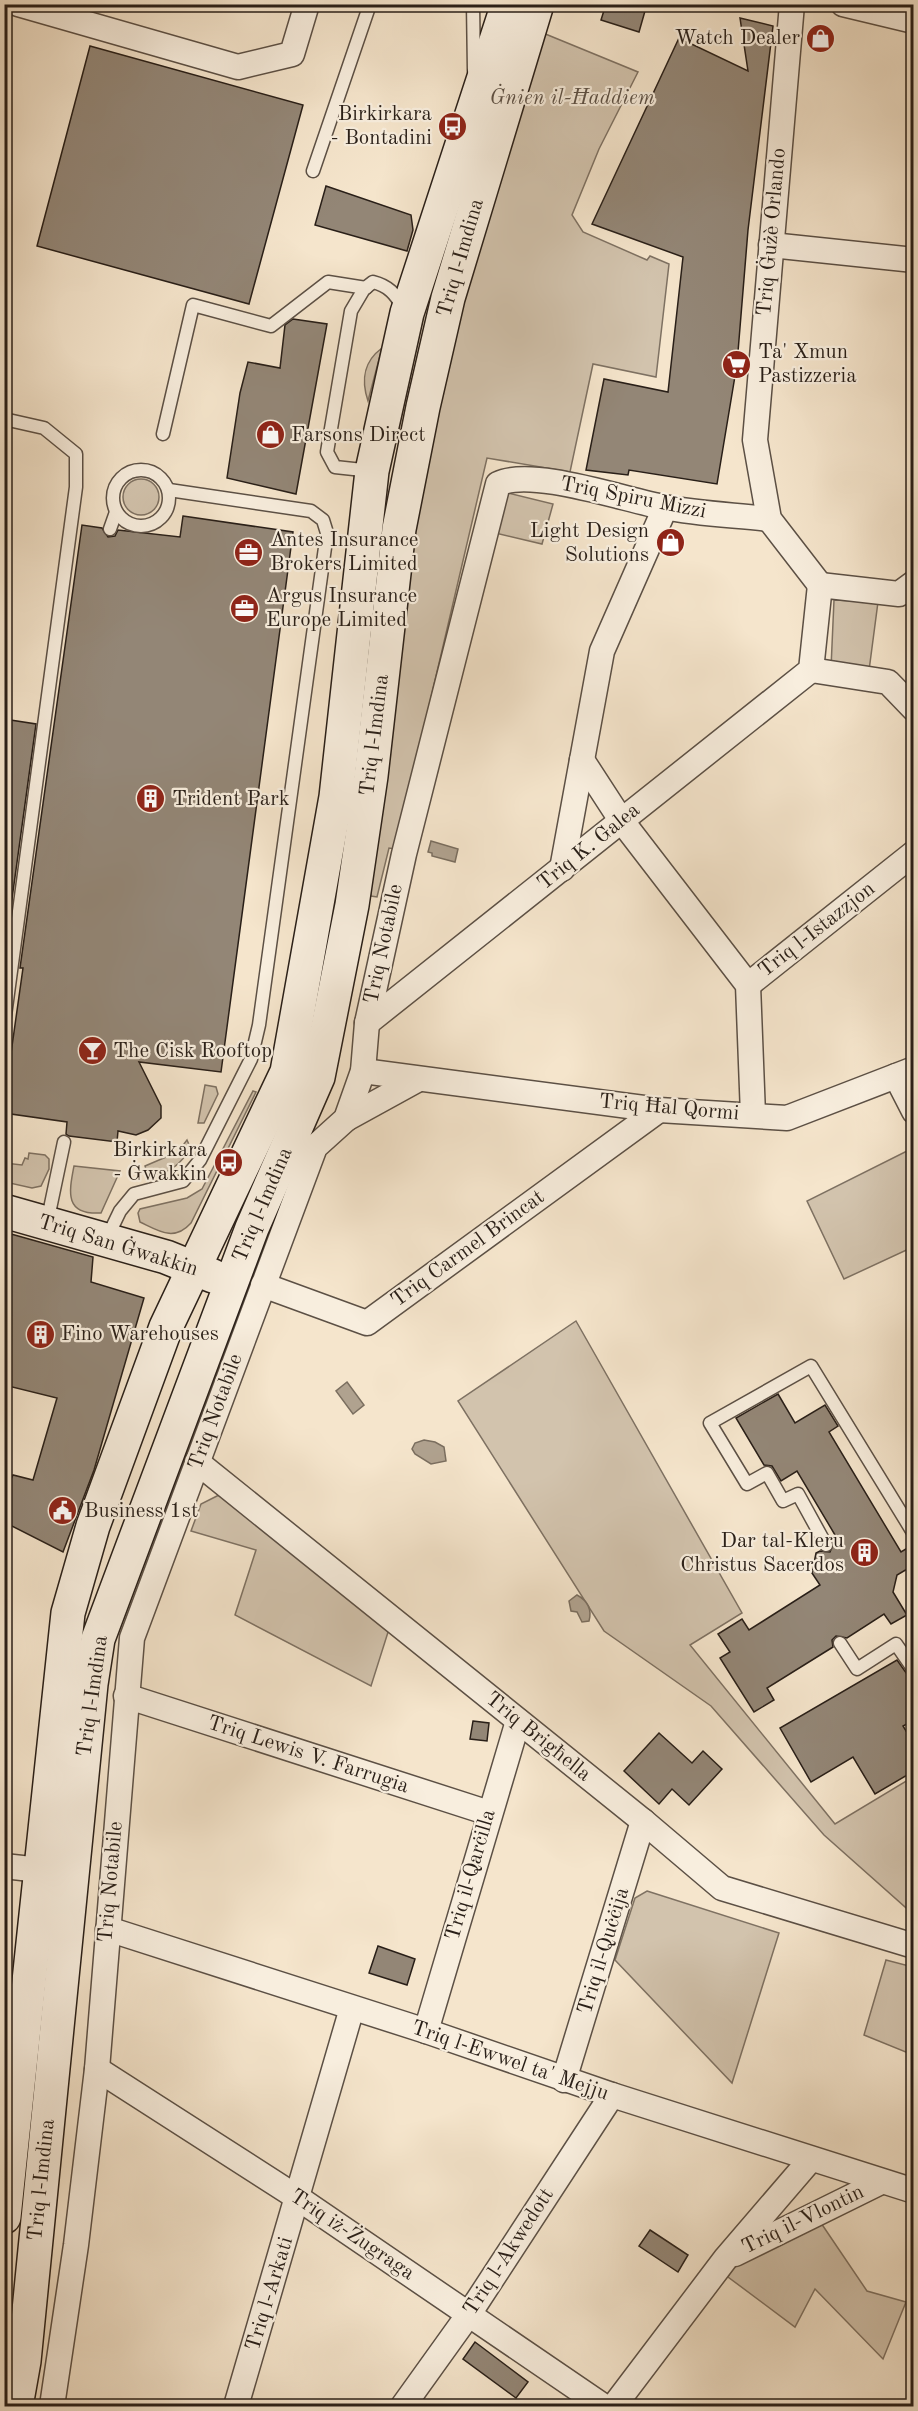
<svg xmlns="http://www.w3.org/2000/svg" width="918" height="2411" font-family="'Old Standard TT',serif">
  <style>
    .green { fill: #d2c3ad; stroke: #7e7162; stroke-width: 1.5 }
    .water { fill: #b0a28f; stroke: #7a6e5f; stroke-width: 1.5 }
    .building { fill: #938676; stroke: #291f18; stroke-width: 1.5 }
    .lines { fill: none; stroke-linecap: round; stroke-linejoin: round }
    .lane-casing { stroke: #5c5045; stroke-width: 15 }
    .street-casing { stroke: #5c5045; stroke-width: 27 }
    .secondary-casing { stroke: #291f18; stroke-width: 36 }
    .lane { stroke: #f8eede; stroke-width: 12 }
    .street { stroke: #f8eede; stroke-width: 24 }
    .secondary { stroke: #f8eede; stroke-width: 33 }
    .labels { text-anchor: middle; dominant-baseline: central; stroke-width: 4.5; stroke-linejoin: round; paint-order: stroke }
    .poi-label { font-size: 21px; fill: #291f18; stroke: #f8eede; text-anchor: start }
    .park-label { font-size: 21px; font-style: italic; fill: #5c5045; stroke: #f8eede }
    .street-label { font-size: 21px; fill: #291f18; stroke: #f8eede }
  </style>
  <rect width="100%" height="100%" fill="#f5e5cc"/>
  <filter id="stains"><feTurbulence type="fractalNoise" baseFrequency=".00333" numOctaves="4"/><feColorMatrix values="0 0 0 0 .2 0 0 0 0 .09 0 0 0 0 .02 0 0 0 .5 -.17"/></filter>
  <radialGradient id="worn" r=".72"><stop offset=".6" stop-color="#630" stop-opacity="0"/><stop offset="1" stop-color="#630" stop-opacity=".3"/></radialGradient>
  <g class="green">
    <path d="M543,33L638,72L599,149L572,215L583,232L647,260L650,256L669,264L656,377L593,364L570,472L487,458L397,843L395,849L389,848L377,897L371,896L370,874L413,534L461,300Z"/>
    <path d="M382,348L368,401C361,380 363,362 382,348Z"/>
    <circle cx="141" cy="497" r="18"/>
    <path d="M504,492L553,504L542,544L491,532Z"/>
    <path d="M834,600L878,602L868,678L831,668Z"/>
    <path d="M205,1085L216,1087L218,1094L204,1123H198Z"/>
    <path d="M253,1091L256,1092L191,1223C174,1242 159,1231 140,1222L138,1213L140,1209L187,1198L202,1189Z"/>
    <path d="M187,1140L190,1147C183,1163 166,1178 147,1173L145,1166L173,1154L174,1157Z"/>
    <path d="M913,1148V1247L844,1279L807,1201Z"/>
    <path d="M29,1153L45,1155L49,1159V1169L41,1186L32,1188L5,1182V1163L22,1165L25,1158L28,1159Z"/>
    <path d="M74,1166L120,1171L101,1213C64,1215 69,1192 74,1166Z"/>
    <path d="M576,1321L742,1613L690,1645L835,1824L913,1777V1914L824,1835L711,1706L604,1631L458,1401Z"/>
    <path d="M219,1495L389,1629L371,1686L235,1615L256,1550L191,1531L201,1504Z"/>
    <path d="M647,1891L779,1933L732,2083L615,1960L635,1898Z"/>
    <path d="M886,1960L913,1967V2055L864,2035Z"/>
    <path d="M821,2223L867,2291L906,2302L883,2359L815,2289L795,2327L728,2277L733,2267Z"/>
  </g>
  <g class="water">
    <path d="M431,841L458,849L455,862L432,856V853L428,852Z"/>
    <path d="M347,1382L364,1405L353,1414L336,1391Z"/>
    <path d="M424,1440L435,1442L444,1447L446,1461L431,1464L415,1454L412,1449L415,1443Z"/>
    <path d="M577,1595C588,1601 592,1610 589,1621L582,1622L577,1612L571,1611L569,1601Z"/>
  </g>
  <g class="building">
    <path d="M606,4H647L639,32L601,20Z"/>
    <path d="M740,18L773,26L748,230L737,364L717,484L629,470L628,475L586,470L604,379L668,392L683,257L592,224L679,38L748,71Z"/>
    <path d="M90,46L303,105L249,304L37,246Z"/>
    <path d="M326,186L411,215L413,230L407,251L315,225Z"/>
    <path d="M293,319L327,324L296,494L227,478L240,393L248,362L280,368L285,325Z"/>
    <path d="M183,516L293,532L221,1072L139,1062L161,1106V1118L148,1130L136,1135L118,1131L117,1142L69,1136L66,1134L67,1122L4,1113V1103L23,968H20L82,525L102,528L108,537L115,536L118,530L180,537Z"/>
    <path d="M4,719L36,724L4,957Z"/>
    <path d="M4,1232L93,1257L91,1282L144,1298L94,1470L63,1552L4,1522V1495L13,1475L33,1480L57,1398L4,1385Z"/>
    <path d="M778,1394L795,1423L825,1405L838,1426L829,1432L901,1552L914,1544V1565L897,1575L893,1592L907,1615L891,1624L884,1614L847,1638L836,1636L832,1640L833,1647L767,1688L774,1700L754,1712L720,1658L730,1652L718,1634L742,1619L749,1630L820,1585L812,1573L816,1553L820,1551L830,1552L834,1542L838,1540L797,1471L781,1481L772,1466L764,1465L736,1418Z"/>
    <path d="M897,1660L914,1684V1720L903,1726L914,1744V1771L875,1794L853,1757L811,1782L780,1728Z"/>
    <path d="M473,1721L489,1723L487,1741L470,1739Z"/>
    <path d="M659,1733L692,1763L703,1751L722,1769L689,1805L672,1789L659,1804L624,1771Z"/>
    <path d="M378,1946L415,1959L407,1985L369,1973Z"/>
    <path d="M650,2230L688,2255L678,2272L639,2246Z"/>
    <path d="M475,2342L528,2382L516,2398L463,2359Z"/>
  </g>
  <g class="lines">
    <defs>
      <g id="lane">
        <path d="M473,4L474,71"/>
        <path d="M313,171L370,4"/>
        <path d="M4,419L44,428L76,454V487L4,1023"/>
        <path d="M163,434L193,305L271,326L328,282L366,288"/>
        <circle cx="141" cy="498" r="28"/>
        <path d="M372,471L335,467L327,452L351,311L364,289L373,282C389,286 395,294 403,307"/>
        <path d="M110,529L116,512"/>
        <path d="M47,1223L64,1142"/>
        <path d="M107,1238L120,1211L134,1194L183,1181L200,1160L251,1059L259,1025L327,533L323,520L311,511L169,490"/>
        <path d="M826,1545L798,1494L783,1501L767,1473L747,1484L710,1423L811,1366L914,1534"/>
        <path d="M840,1643L857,1669L896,1644L914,1670"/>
      </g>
      <g id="street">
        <path d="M18,4L238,67L292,54L307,4"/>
        <path d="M792,4L755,440L769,519L820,585"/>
        <path d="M843,4L914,21"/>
        <path d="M771,245L914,260"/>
        <path d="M811,670L888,682L914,709"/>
        <path d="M582,760L621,820L748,985L753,1115"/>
        <path d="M562,869L602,651L665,508"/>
        <path d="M748,985L914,853"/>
        <path d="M367,1023L811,670L820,585L899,594L914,583"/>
        <path d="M363,1071L659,1110L787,1118L914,1069"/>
        <path d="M896,1076L914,1111"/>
        <path d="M346,1119L417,1080"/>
        <path d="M263,1285L367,1323L659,1110"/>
        <path d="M197,1462L643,1821L722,1888L914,1946"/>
        <path d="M126,1696L489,1813"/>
        <path d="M4,1866L40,1870"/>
        <path d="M108,1929L426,2031L612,2095L914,2191"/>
        <path d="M426,2031L518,1721"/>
        <path d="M97,2069L298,2198L603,2406"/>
        <path d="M564,2080L643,1821"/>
        <path d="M735,2254L881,2182"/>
        <path d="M52,2406L76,2245L97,2069L132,1638L315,1147L346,1119L363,1071L367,1023L404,854L498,484C531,467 625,500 664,507C698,514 735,515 769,519"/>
        <path d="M236,2406L352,2008"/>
        <path d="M403,2406L469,2314L612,2095"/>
        <path d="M614,2406L726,2258L811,2159"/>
      </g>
      <g id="secondary">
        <path d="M4,1211L166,1257L213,1276"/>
        <path d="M4,2217L68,1613L93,1526L166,1327L287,1072L336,797L372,471L407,313L508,4"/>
        <path d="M16,2406L24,2361L91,1684L98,1639L252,1228L318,1077L352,905L371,776L399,529L423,407L448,298L537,4"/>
      </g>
    </defs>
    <use href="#lane" class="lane-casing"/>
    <use href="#street" class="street-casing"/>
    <use href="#secondary" class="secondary-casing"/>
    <use href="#lane" class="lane"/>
    <use href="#street" class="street"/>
    <use href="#secondary" class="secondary"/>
  </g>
  <defs>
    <symbol id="shop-disc" viewBox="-11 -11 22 22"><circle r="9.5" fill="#8f2418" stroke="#f8eede"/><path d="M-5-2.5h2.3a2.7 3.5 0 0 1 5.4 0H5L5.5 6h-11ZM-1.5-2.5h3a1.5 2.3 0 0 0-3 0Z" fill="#fff"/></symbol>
    <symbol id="bus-disc" viewBox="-11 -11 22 22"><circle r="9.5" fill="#8f2418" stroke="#f8eede"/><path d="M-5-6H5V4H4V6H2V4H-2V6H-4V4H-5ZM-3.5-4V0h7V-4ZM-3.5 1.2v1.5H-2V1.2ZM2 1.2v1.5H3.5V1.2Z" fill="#fff"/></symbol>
    <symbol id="supermarket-disc" viewBox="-11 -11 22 22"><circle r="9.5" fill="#8f2418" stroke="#f8eede"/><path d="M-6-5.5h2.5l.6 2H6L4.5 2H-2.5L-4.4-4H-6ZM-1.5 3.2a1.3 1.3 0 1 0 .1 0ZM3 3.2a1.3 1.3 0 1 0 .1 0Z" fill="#fff"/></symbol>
    <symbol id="office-disc" viewBox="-11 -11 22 22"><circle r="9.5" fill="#8f2418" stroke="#f8eede"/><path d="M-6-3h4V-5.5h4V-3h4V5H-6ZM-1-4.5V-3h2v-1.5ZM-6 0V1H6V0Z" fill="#fff"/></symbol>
    <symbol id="building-disc" viewBox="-11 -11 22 22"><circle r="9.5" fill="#8f2418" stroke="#f8eede"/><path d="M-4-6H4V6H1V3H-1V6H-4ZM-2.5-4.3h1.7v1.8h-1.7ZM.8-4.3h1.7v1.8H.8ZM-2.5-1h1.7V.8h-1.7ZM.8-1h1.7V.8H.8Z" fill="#fff"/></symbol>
    <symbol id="bar-disc" viewBox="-11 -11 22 22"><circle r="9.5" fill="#8f2418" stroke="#f8eede"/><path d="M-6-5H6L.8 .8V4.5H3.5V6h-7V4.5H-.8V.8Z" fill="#fff"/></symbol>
    <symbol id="civic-disc" viewBox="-11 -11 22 22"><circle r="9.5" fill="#8f2418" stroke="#f8eede"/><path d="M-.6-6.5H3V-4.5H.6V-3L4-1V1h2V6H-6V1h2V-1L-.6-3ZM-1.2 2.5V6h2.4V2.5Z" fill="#fff"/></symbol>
  </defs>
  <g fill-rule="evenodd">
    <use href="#shop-disc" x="804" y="22" width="33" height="33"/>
    <use href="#bus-disc" x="436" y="110" width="33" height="33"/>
    <use href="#supermarket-disc" x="720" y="348" width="33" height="33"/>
    <use href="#shop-disc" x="254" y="418" width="33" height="33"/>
    <use href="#shop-disc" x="654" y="526" width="33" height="33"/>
    <use href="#office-disc" x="232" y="536" width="33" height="33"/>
    <use href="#office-disc" x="228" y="592" width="33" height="33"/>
    <use href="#building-disc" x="134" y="782" width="33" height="33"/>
    <use href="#bar-disc" x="76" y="1034" width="33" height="33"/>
    <use href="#bus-disc" x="212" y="1146" width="33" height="33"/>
    <use href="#building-disc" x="24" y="1318" width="33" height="33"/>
    <use href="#civic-disc" x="46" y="1494" width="33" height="33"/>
    <use href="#building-disc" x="848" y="1536" width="33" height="33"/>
  </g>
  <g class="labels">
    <g class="poi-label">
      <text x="800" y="38" text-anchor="end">Watch Dealer</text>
      <text x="432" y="114" text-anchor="end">Birkirkara<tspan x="432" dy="24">- Bontadini</tspan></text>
      <text x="758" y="352">Ta' Xmun<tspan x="758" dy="24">Pastizzeria</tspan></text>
      <text x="291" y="435">Farsons Direct</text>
      <text x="649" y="531" text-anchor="end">Light Design<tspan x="649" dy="24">Solutions</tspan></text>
      <text x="270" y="540">Antes Insurance<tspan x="270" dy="24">Brokers Limited</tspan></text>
      <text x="266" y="596">Argus Insurance<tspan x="266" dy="24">Europe Limited</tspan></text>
      <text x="172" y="799">Trident Park</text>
      <text x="113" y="1051">The Cisk Rooftop</text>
      <text x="207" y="1150" text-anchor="end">Birkirkara<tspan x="207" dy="24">- Ġwakkin</tspan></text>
      <text x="61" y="1334">Fino Warehouses</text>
      <text x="84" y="1511">Business 1st</text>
      <text x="844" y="1541" text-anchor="end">Dar tal-Kleru<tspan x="844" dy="24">Christus Sacerdos</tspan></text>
    </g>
    <g class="park-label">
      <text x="572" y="98">Ġnien il-Ħaddiem</text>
    </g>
    <g class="street-label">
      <text transform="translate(772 232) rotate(-85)">Triq Ġużè Orlando</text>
      <text transform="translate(461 258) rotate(-74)">Triq l-Imdina</text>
      <text transform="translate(633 498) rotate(11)">Triq Spiru Mizzi</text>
      <text transform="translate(375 735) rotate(-83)">Triq l-Imdina</text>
      <text transform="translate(589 847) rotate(-39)">Triq K. Galea</text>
      <text transform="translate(817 930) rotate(-38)">Triq l-Istazzjon</text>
      <text transform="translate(384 944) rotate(-78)">Triq Notabile</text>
      <text transform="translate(669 1108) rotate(5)">Triq Ħal Qormi</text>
      <text transform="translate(263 1205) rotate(-67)">Triq l-Imdina</text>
      <text transform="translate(118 1246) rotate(17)">Triq San Ġwakkin</text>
      <text transform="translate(468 1249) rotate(-36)">Triq Carmel Brincat</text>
      <text transform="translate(216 1412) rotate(-70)">Triq Notabile</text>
      <text transform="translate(93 1696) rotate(-82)">Triq l-Imdina</text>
      <text transform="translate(538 1737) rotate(39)">Triq Brigħella</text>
      <text transform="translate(308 1755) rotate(18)">Triq Lewis V. Farrugia</text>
      <text transform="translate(471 1875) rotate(-74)">Triq il-Qarċilla</text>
      <text transform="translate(111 1882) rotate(-85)">Triq Notabile</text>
      <text transform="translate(604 1951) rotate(-73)">Triq il-Quċċija</text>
      <text transform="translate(510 2061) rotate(19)">Triq l-Ewwel ta' Mejju</text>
      <text transform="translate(42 2180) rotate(-84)">Triq l-Imdina</text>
      <text transform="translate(803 2220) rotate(-26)">Triq il-Vlontin</text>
      <text transform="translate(352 2235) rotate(34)">Triq iż-Żugraga</text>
      <text transform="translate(509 2252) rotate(-57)">Triq l-Akwedott</text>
      <text transform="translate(270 2294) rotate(-73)">Triq l-Arkati</text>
    </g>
  </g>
  <rect width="918" height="2411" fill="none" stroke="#f5e5cc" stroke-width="24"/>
  <rect x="6" y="6" width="906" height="2399" fill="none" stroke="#291f18" stroke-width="3"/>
  <rect x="12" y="12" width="894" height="2387" fill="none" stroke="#291f18" stroke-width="1.5"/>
  <rect width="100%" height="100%" filter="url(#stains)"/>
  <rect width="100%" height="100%" fill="url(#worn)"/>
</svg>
